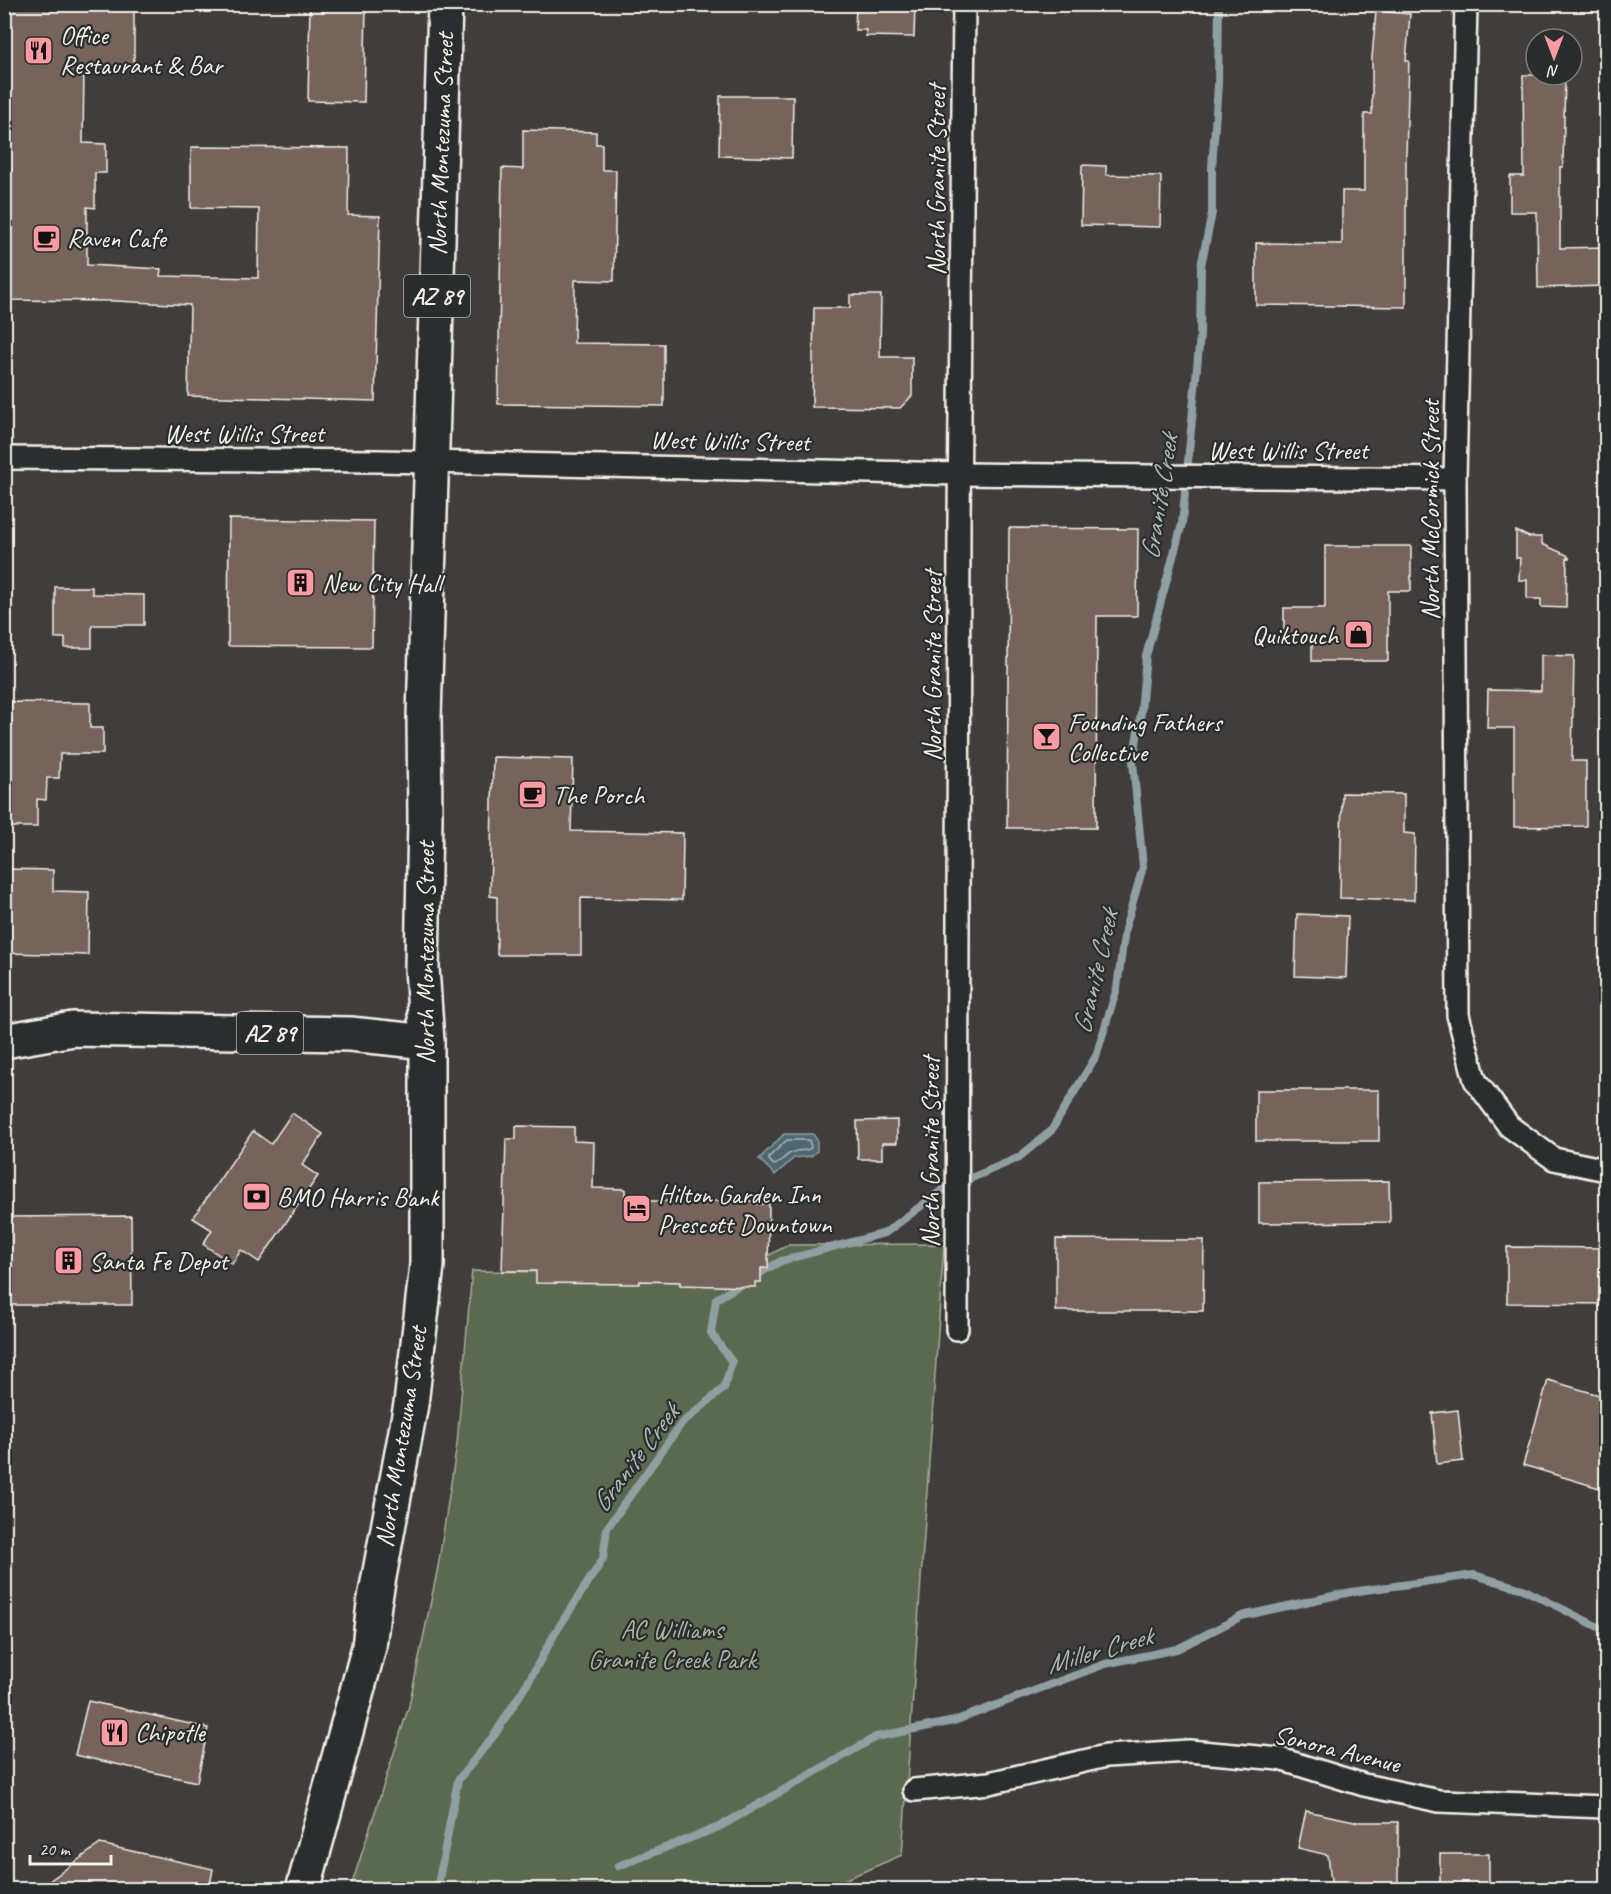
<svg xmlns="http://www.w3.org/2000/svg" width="1611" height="1894" font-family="Caveat,sans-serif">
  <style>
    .green { fill: #5c6951; stroke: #a8ad9c; stroke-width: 1.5 }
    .water { fill: #4d6871; stroke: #909fa1; stroke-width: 1.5 }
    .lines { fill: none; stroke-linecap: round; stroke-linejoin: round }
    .shore { stroke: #b1bab8; stroke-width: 1.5 }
    .stream { stroke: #909fa1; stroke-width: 8 }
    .building { fill: #74635c; stroke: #f4f1e8; stroke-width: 1.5 }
    .minor-casing { stroke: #f4f1e8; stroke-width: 26 }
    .primary-casing { stroke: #f4f1e8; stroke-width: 38 }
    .minor { stroke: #2a2d2e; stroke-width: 21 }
    .primary { stroke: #2a2d2e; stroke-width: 33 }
    .labels { text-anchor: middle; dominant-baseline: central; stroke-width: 4.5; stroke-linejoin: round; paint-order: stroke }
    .shield { fill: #2a2d2e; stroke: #b7b6b0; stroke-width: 1.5 }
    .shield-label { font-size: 24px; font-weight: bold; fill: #f4f1e8 }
    .poi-label { font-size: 26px; fill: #f4f1e8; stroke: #2a2d2e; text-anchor: start }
    .street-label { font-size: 26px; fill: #f4f1e8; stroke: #2a2d2e }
    .park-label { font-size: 26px; fill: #b0b4a4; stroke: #2a2d2e }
    .water-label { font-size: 27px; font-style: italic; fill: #b1bab8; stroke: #2a2d2e }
  </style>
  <rect width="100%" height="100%" fill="#403d3c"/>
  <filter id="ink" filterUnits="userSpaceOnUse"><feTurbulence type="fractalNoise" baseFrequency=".0167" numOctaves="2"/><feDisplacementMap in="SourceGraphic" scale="12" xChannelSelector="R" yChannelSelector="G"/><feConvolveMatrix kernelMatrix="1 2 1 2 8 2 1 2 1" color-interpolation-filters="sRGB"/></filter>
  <g filter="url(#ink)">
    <path class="green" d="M944,1244L902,1855L823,1889L350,1890L409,1706L438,1567L457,1444L472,1271L734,1274L788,1245Z"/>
    <path class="water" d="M784,1134H813L817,1140V1151L811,1156L794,1158L775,1175L759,1159Z"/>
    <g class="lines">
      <path class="shore" d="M787,1140H809L811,1148C805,1152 798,1149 791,1153C784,1156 781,1163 774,1165L769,1160V1157Z"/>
      <g class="stream">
        <path d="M618,1866L719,1827L876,1737L954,1721L1105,1664L1177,1649L1242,1616L1351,1592L1474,1575L1523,1589L1606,1631"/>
        <path d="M437,1890L458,1780L495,1734L530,1679L555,1633L603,1559L607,1528L681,1424L724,1388L732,1362L711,1333L716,1299L781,1261L885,1233L941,1191L1018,1158L1051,1131L1096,1056L1117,988L1125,929L1143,867L1133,762L1141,712L1146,656L1182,524L1200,336L1201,266L1212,213V167L1218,85L1219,4"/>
      </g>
    </g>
    <g class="building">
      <path d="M4,4H134V68L84,67L83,143L106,144V173H95V208L87,207V265L161,269L160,276L258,278L259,209L191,208V147L349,148L348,215L380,216L375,401L188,396L190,305L117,301L4,300Z"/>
      <path d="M310,4H366L364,102L308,101Z"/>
      <path d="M856,4H915L914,37L866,36V30H855Z"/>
      <path d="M1376,11L1410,14L1406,61H1409L1406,154V307L1256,305V243L1342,244V191H1364V114H1372V58Z"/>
      <path d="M1523,75H1565L1563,167H1560V248L1606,247V286L1538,288L1537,212H1510V176H1524Z"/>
      <path d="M720,96H793L792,158L719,156Z"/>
      <path d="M523,130L596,132V144H602V170H616L614,281L575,280L574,343L664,344V406L498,404L502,168L523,169Z"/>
      <path d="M1082,165L1106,166V175L1161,176L1160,227L1081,225Z"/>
      <path d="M850,295H881L880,357H912V396L900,408L812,407L814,308H850Z"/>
      <path d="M229,519L374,521L372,647L228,646Z"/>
      <path d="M1009,528L1138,529L1137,616H1097L1096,828H1007Z"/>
      <path d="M1516,531L1529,537H1542V544L1567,555L1569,558H1567L1566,608L1541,607V599H1527V580H1519L1520,558H1516Z"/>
      <path d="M1325,546H1411V591H1388V661H1312V636H1284V608H1325Z"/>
      <path d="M55,587H92V594L144,595V625H92V648H65V638H55Z"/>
      <path d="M1541,655L1574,656L1572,761H1586V826L1514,827V728H1487L1488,690L1541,691Z"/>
      <path d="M4,702L90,703V728H103V754H60L59,778H47L46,800L37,799V827H4Z"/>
      <path d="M493,757L573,759L571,831L683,833L682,900L581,898V955H497V897L490,896Z"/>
      <path d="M1342,793L1404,794V833L1415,834L1414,900L1340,898Z"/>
      <path d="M4,869L53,870V891L89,892L88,955L4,953Z"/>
      <path d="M1297,914L1348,916L1346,978L1295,976Z"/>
      <rect x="1256" y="1090" width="123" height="51"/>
      <path d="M292,1113L323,1134L302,1165L318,1176L259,1262L241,1250L232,1264L203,1244L212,1230L193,1218L253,1131L271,1144Z"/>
      <path d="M897,1120V1143H882V1159H858L857,1121Z"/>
      <path d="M516,1126L574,1127V1141L594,1142L593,1188L625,1189V1198L638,1199L639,1201H755V1204H769L768,1268H761V1282H755V1287L680,1285V1282L640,1281L639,1284L536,1283V1271H502L506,1139H516Z"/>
      <path d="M1389,1181L1390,1222L1259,1223V1182Z"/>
      <path d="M131,1216L132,1305H4V1217Z"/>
      <path d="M1056,1239L1204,1240L1203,1311H1056Z"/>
      <path d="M1507,1247L1606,1248V1304L1507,1303Z"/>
      <path d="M1548,1380L1606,1397V1490L1523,1465Z"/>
      <path d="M1458,1410L1463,1461L1437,1464L1432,1413Z"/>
      <path d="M88,1701L208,1728L197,1782L75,1755Z"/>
      <path d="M1306,1811L1359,1822H1398V1890H1332L1328,1855L1298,1848Z"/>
      <path d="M100,1844L213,1869L209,1890H37Z"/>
      <rect x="1440" y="1854" width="49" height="36"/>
    </g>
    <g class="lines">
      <defs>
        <g id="minor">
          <path d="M1466,4L1455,479L1458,1015L1475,1080L1509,1126L1554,1159L1606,1170"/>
          <path d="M4,458L379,461L961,474L1455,479"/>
          <path d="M957,1329L959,519L964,4"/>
          <path d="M914,1790L989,1783L1106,1756L1189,1751L1280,1759L1364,1785L1439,1801L1606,1807"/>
        </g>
        <g id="primary">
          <path d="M4,1041L73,1029L350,1034L427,1042"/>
          <path d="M303,1890L369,1647L374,1604L411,1404L427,1265V1042L422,968L425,819L424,717L445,4"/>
        </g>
      </defs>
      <use href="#minor" class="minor-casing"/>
      <use href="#primary" class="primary-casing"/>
      <use href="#minor" class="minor"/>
      <use href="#primary" class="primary"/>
    </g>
  </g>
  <defs>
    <symbol id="restaurant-square" viewBox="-11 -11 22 22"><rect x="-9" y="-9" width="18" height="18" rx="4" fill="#ff9aa2" stroke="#2a2d2e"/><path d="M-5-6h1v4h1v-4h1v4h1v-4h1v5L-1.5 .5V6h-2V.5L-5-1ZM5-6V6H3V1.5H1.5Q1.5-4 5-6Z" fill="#111"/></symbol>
    <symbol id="cafe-square" viewBox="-11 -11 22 22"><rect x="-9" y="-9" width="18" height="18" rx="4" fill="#ff9aa2" stroke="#2a2d2e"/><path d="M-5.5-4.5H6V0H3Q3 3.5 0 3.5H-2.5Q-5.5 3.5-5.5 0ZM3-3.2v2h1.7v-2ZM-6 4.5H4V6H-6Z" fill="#111"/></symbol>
    <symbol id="building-square" viewBox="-11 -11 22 22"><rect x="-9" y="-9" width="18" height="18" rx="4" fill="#ff9aa2" stroke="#2a2d2e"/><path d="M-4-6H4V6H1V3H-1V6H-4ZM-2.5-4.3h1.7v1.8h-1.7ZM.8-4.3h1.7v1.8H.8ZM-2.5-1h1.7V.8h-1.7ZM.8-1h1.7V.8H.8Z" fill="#111"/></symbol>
    <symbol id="shop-square" viewBox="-11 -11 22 22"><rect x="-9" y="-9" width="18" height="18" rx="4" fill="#ff9aa2" stroke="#2a2d2e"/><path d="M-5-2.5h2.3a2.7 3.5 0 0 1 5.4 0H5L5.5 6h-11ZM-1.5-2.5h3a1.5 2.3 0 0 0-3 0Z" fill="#111"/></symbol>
    <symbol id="bar-square" viewBox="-11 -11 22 22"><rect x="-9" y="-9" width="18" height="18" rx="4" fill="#ff9aa2" stroke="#2a2d2e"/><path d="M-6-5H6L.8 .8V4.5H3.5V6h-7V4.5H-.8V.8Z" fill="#111"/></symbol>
    <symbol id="bank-square" viewBox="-11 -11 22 22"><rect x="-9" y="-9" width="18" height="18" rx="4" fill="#ff9aa2" stroke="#2a2d2e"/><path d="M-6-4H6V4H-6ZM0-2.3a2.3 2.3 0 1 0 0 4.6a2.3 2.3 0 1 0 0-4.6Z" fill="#111"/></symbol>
    <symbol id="hotel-square" viewBox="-11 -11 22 22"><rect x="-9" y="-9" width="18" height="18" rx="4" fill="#ff9aa2" stroke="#2a2d2e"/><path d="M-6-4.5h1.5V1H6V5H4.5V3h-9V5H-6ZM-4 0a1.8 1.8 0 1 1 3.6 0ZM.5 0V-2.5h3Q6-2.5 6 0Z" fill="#111"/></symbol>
  </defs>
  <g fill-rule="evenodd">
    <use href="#restaurant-square" x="22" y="34" width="33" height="33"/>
    <use href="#cafe-square" x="30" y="222" width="33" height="33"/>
    <use href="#building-square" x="284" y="566" width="33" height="33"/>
    <use href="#shop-square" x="1342" y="618" width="33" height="33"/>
    <use href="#bar-square" x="1030" y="720" width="33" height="33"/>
    <use href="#cafe-square" x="516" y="778" width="33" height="33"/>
    <use href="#bank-square" x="240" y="1180" width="33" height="33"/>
    <use href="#hotel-square" x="620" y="1192" width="33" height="33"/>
    <use href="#building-square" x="52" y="1244" width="33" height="33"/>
    <use href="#restaurant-square" x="98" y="1716" width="33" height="33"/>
  </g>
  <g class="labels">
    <g class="shield">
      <rect x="404" y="275" width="66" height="42" rx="4.5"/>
      <rect x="237" y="1012" width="66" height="42" rx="4.5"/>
    </g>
    <g class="shield-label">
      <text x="437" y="296">AZ 89</text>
      <text x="270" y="1033">AZ 89</text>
    </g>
    <g class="poi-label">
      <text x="60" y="35">Office<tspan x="60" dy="30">Restaurant &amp; Bar</tspan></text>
      <text x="67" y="238">Raven Cafe</text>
      <text x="322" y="583">New City Hall</text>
      <text x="1338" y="635" text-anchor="end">Quiktouch</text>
      <text x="1068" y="722">Founding Fathers<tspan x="1068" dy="30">Collective</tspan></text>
      <text x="553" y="795">The Porch</text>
      <text x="658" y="1194">Hilton Garden Inn<tspan x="658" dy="30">Prescott Downtown</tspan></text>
      <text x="277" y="1197">BMO Harris Bank</text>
      <text x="89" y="1261">Santa Fe Depot</text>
      <text x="135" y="1732">Chipotle</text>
    </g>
    <g class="street-label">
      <text transform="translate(441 144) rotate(-88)">North Montezuma Street</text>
      <text transform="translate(936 180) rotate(-90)">North Granite Street</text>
      <text x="244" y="433">West Willis Street</text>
      <text transform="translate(730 441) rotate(1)">West Willis Street</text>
      <text x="1288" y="450">West Willis Street</text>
      <text transform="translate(1430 510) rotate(-90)">North McCormick Street</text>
      <text transform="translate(932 666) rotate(-90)">North Granite Street</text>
      <text transform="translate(425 953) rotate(-90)">North Montezuma Street</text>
      <text transform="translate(930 1152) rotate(-90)">North Granite Street</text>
      <text transform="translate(401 1437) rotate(-81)">North Montezuma Street</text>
      <text transform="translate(1337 1749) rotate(14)">Sonora Avenue</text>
    </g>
    <g class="park-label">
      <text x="672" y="1629">AC Williams<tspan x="672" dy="30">Granite Creek Park</tspan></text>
    </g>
    <g class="water-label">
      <text transform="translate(1159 497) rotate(-81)">Granite Creek</text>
      <text transform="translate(1095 972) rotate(-77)">Granite Creek</text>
      <text transform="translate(635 1458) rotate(-53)">Granite Creek</text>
      <text transform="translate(1099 1650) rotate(-16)">Miller Creek</text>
    </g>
  </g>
  <rect width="1611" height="1894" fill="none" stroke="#2a2d2e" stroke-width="24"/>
  <rect x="12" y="12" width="1587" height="1870" fill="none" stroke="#f4f1e8" stroke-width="2" filter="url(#ink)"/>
  <g transform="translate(1554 57) rotate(180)"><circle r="28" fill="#2a2d2e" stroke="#7b7b78" stroke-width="1.5"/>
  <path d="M0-4.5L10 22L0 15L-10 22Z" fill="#ff9aa2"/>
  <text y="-9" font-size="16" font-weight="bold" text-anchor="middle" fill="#f4f1e8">N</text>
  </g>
  <path d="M30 1855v9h81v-9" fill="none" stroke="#f4f1e8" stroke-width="3"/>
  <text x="39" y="1855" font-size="18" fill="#f4f1e8" stroke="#2a2d2e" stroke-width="4.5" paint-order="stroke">20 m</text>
</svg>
